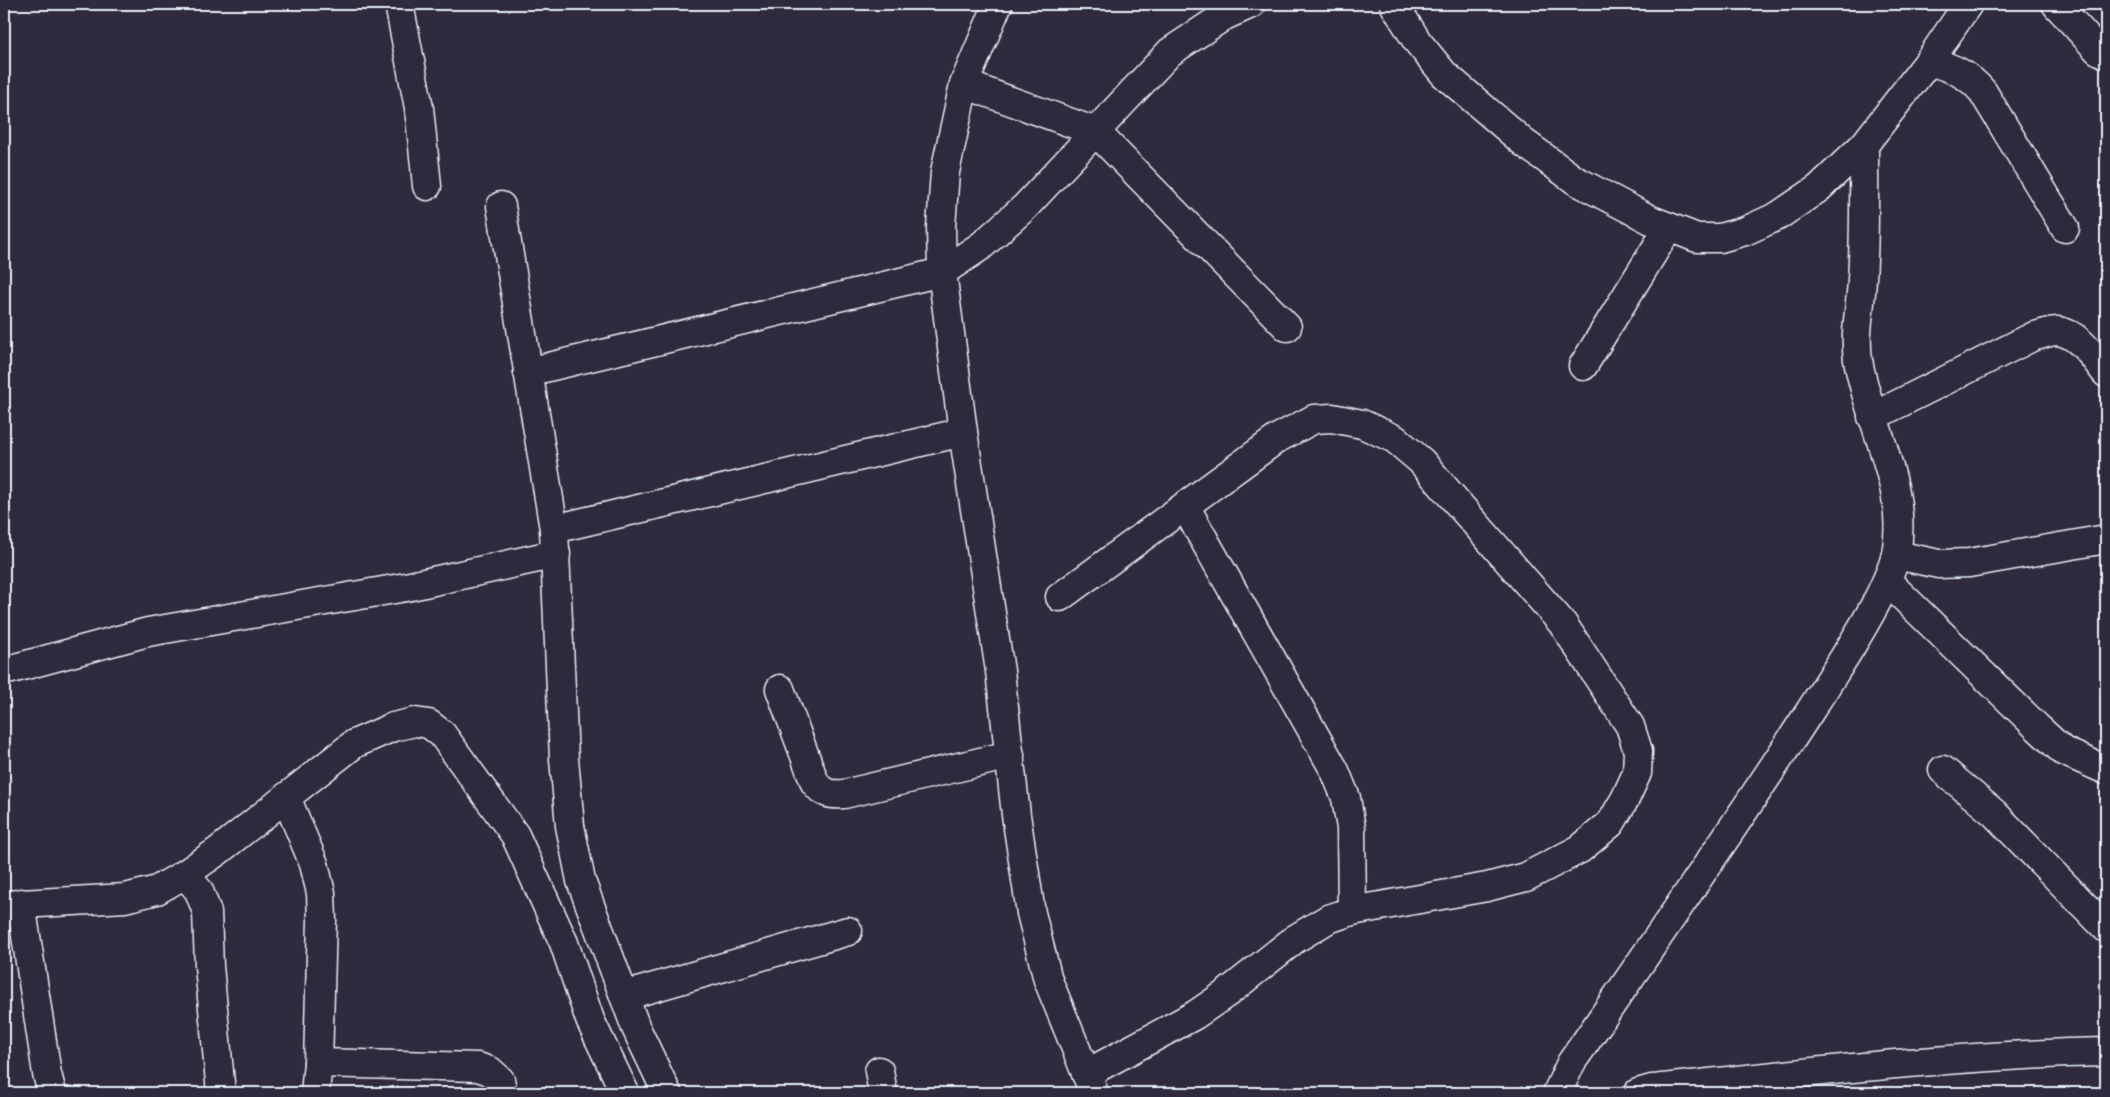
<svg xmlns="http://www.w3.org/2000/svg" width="2110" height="1097" font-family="Delius,sans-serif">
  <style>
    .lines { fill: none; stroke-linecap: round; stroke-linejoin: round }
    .street-casing { stroke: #e8f1f8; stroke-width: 31 }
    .secondary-casing { stroke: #e8f1f8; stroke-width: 31 }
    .street { stroke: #2f2a3d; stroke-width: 28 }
    .secondary { stroke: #2f2a3d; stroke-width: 28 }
  </style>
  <rect width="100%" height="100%" fill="#2f2a3d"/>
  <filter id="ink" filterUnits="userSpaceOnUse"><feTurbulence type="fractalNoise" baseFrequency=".02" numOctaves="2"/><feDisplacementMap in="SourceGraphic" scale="10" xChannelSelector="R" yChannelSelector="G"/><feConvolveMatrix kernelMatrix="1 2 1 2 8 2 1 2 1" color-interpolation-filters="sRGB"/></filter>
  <g filter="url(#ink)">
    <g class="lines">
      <defs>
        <g id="street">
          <path d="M399,4L419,108L427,186"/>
          <path d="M1394,4L1417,41L1444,74L1523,142L1575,180L1651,220L1697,238H1720L1745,231L1778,216L1819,188L1864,145L1929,61L1968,4"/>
          <path d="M2056,4L2098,50L2106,54"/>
          <path d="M1929,61C1952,68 1967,73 1983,92L2065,228"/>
          <path d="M964,84L1096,132L1287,327"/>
          <path d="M501,206L554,529L564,759L570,826L581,881L636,1028L667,1093"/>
          <path d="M1583,366L1669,227"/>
          <path d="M528,372L942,272L981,246L1025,207L1170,52L1224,16L1251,4"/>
          <path d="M1872,417L2034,336C2041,335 2050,331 2057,331C2079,333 2093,357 2106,373"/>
          <path d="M1185,506L1335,771L1346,798L1351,828L1352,911"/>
          <path d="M554,529L963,432"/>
          <path d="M1896,555L1939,564L1969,563L2106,539"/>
          <path d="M1887,581L2038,728L2063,751L2106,770"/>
          <path d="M1060,597L1278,438L1314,419L1332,418L1362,424L1395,439L1421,461L1563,624L1630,726L1638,751L1637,773L1625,799L1611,823L1580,849L1526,877L1487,887L1352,911L1328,919L1295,939L1227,993L1195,1015L1086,1074"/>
          <path d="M4,671L148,632L406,587L556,554"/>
          <path d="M780,689L815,783C823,794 831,795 844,794L1010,755"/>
          <path d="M1943,770L1994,813L2106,928"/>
          <path d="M286,797L314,864L321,893L322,920L318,1063L315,1093"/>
          <path d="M185,874L199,891L207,912L209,966L221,1093"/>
          <path d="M21,903L47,1074L52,1093"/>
          <path d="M4,905L125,898L157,890L185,874L218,851L354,744L393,727L415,722L429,724L442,734L515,835L564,943L590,1020L625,1093"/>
          <path d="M624,996L848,931"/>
          <path d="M318,1063L478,1067L490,1071L500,1080L503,1093"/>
          <path d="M879,1071L883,1093"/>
          <path d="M1557,1093L1571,1063C1652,946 1733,830 1810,711C1834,673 1859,637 1879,597C1885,584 1893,569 1896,554C1909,488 1869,425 1858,360C1854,332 1861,306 1862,279C1865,234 1864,190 1864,145"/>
          <path d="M1638,1093L1652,1089C1803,1073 1954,1055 2106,1052"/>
        </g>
        <path id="secondary" d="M998,4L964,84L945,172L941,227L942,272L963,432L1000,671L1016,815L1031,913L1048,980L1094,1093"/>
      </defs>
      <use href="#street" class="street-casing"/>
      <use href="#secondary" class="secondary-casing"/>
      <use href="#street" class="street"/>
      <use href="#secondary" class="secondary"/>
    </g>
  </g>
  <rect width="2110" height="1097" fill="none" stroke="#2f2a3d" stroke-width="20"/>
  <rect x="10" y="10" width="2090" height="1077" fill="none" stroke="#e8f1f8" stroke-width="2" filter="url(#ink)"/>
</svg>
